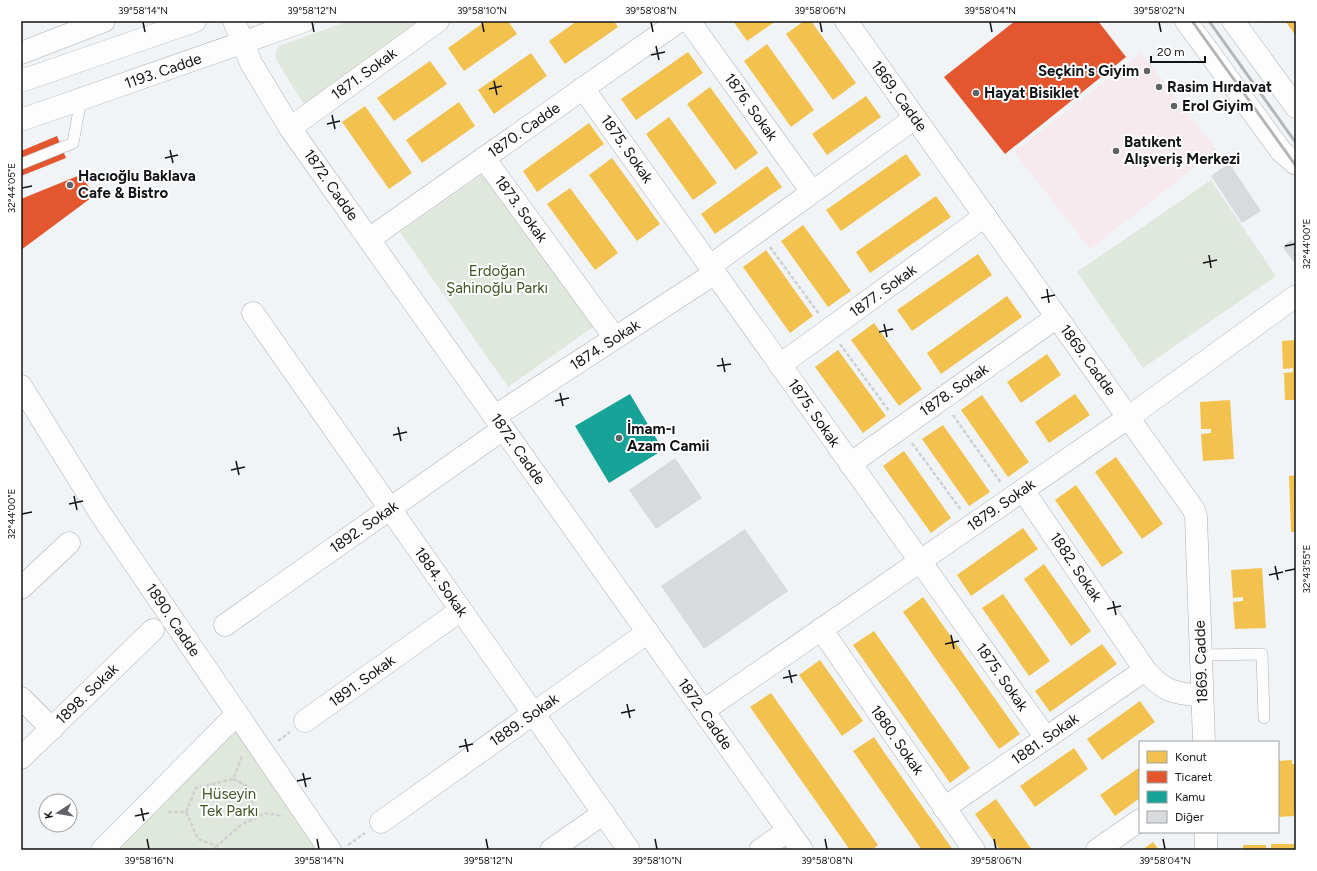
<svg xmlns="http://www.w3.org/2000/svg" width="1317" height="871" font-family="Figtree,sans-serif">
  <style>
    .commercial { fill: #f6eaee }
    .green { fill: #e0e7dc }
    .homes { fill: #f2c14e }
    .shops { fill: #e4572e }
    .public { fill: #17a398 }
    .building { fill: #d8dadd }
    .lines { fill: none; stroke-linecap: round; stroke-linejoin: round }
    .lane-casing { stroke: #adb0b2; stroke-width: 12 }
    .street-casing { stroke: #adb0b2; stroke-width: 23 }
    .secondary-casing { stroke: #adb0b2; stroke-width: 23 }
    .primary-casing { stroke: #adb0b2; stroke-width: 23 }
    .path { stroke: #d0d0d1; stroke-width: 2.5; stroke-dasharray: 4 2; stroke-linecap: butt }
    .lane { stroke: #fdfdfe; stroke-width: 11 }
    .street { stroke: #fdfdfe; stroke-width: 22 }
    .secondary { stroke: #fdfdfe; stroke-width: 22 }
    .primary { stroke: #fdfdfe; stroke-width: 22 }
    .rail { stroke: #b5b5b6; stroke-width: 3 }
    .ticks { fill: none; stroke: #121316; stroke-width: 1.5 }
    .poi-dot { fill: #606265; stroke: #fff; stroke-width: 1.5 }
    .labels { text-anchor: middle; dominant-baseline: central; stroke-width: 4; stroke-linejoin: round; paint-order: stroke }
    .street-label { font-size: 15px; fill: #121316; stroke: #fff }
    .poi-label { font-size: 15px; font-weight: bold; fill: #121316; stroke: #fff; text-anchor: start }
    .park-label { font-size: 15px; fill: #435323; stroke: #fff }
    .neatline { fill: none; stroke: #121316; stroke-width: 1.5 }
    .ticks-label { font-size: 10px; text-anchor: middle; fill: #121316 }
  </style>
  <rect width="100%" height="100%" fill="#f1f4f7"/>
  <path class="commercial" d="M1141,53L1217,150L1090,249L1014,152Z"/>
  <g class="green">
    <path d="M349,21H431L308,111L277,61L275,54L279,46Z"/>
    <path d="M486,172L593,327L508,387L400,232Z"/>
    <path d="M1211,180L1276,276L1143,368L1077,272Z"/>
    <path d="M237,731L322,850H112Z"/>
  </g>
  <g class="homes">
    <path d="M486,21H508L517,34L464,71L448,48Z"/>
    <path d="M577,21H614L618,27L565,64L549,41Z"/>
    <path d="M733,21H776L747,41Z"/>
    <path d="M804,21H811L856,83L833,100L786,34Z"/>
    <path d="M1285,21H1296V36Z"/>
    <path d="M767,44L814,110L791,127L744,61Z"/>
    <path d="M688,52L703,73L636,120L621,99Z"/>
    <path d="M531,53L547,76L494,114L478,90Z"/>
    <path d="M430,61L447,84L394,121L377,98Z"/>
    <path d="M710,87L758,153L735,170L687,104Z"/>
    <path d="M866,96L881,117L827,155L812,134Z"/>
    <path d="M459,102L475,126L422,163L406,140Z"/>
    <path d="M365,106L412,173L389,189L342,122Z"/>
    <path d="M669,117L717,183L693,200L646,134Z"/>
    <path d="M589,123L604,144L537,192L523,171Z"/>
    <path d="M906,154L921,175L841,231L826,210Z"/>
    <path d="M612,158L660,224L637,241L589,175Z"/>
    <path d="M767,166L782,187L715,234L701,214Z"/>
    <path d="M570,188L618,253L595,270L547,204Z"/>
    <path d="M936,196L951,217L870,273L856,252Z"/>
    <path d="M803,225L851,291L828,307L781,241Z"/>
    <path d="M766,250L813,316L790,333L743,267Z"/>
    <path d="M978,254L992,275L912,331L897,310Z"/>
    <path d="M1007,296L1022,317L941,374L927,353Z"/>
    <path d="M874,323L922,389L899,406L851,340Z"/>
    <path d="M1296,340V400H1285L1284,373L1293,372V368L1283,369L1282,341Z"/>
    <path d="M838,350L886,416L863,433L815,367Z"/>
    <path d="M1047,354L1061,375L1021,403L1007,382Z"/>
    <path d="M1075,394L1090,415L1049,443L1035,422Z"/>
    <path d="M982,395L1029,462L1008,477L961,410Z"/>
    <path d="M1230,400L1234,459L1203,461L1201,434L1211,433V429H1201L1200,402Z"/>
    <path d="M943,425L990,492L969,506L922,439Z"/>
    <path d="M904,451L951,518L931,533L883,466Z"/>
    <path d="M1116,457L1163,524L1142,539L1095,472Z"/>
    <path d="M1296,475V532H1291L1289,476Z"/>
    <path d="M1076,485L1123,553L1102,567L1055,500Z"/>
    <path d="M1023,528L1038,549L971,596L957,575Z"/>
    <path d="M1044,564L1091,631L1071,646L1024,579Z"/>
    <path d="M1262,568L1266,628L1235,629L1233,602L1243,601V597L1233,598L1231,570Z"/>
    <path d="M1003,594L1050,661L1029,676L982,608Z"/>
    <path d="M923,597L1020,734L999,749L903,612Z"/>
    <path d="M874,631L970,768L950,783L853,645Z"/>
    <path d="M1102,644L1117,664L1050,712L1035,691Z"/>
    <path d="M820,660L863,721L842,736L799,675Z"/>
    <path d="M771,693L878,845L872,850H850L750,707Z"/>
    <path d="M1140,701L1155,722L1102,760L1087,739Z"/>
    <path d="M874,737L884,752L953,850H922L917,843L853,751Z"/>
    <path d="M1074,748L1088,769L1035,807L1020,786Z"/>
    <path d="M1292,760V764H1296V813H1294V816L1278,817V761Z"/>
    <path d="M1140,767V798L1115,816L1100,795Z"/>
    <path d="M996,799L1032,850H1000L975,814Z"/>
    <path d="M1153,842L1159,850H1142Z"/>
    <path d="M1271,844H1294V850H1243V845H1266V848H1271Z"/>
  </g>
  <g class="shops">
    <path d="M1015,21H1098L1126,57L1005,154L944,77Z"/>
    <path d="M57,136L66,158L21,176V151Z"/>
    <path d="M80,175L95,195L21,250V199Z"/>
  </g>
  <path class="public" d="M630,394L663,450L609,483L575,426Z"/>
  <g class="building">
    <path d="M1229,163L1261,211L1242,223L1211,176Z"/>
    <path d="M1291,240L1296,245L1295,263L1282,247Z"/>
    <path d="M675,458L702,498L656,529L629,490Z"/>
    <path d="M745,529L788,591L704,649L661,586Z"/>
  </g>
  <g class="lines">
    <defs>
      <g id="lane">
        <path d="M21,164L73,143L81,99"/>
        <path d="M1201,655L1262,654L1264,718"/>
      </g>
      <g id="street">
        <path d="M689,21L812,192"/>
        <path d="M846,21L1194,510L1196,517L1204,742"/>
        <path d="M21,53L104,21"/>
        <path d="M583,88L1046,738"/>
        <path d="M290,128L438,21"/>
        <path d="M484,158L615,338"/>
        <path d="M369,239L679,21"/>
        <path d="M710,266L915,118"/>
        <path d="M253,313L629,850"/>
        <path d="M780,365L985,216"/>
        <path d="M21,386L100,513L330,850"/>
        <path d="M495,416L715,273"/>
        <path d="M850,464L1057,317"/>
        <path d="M1023,490L1145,670C1164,692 1174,693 1202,696"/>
        <path d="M21,588L69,543"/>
        <path d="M225,625L503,429"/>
        <path d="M821,629L974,850"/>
        <path d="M21,698L52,729"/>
        <path d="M703,711L1129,417L1296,296"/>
        <path d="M305,721L461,610"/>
        <path d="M21,758L153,630"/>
        <path d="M944,808L1145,670"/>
        <path d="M381,822L648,632"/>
        <path d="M1206,832V850"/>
        <path d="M102,850L237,714"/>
        <path d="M551,850L604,813"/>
        <path d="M760,850L788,831"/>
        <path d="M1097,850L1140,820"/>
      </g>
      <g id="secondary">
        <path d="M234,21L251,63L290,128L802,850"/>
        <path d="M21,81L195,21"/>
        <path d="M21,120L304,21"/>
      </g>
      <g id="primary">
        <path d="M1186,21L1281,151L1296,164"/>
        <path d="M1233,21L1296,107"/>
      </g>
    </defs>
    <use href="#lane" class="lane-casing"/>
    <use href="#street" class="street-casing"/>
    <use href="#secondary" class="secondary-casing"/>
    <use href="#primary" class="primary-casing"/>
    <g class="path">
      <path d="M1267,22L1268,21"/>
      <path d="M770,247L819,314"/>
      <path d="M840,344L889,411"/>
      <path d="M953,415L1001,483"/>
      <path d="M912,443L961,510"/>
      <path d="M278,741L290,732"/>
      <path d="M233,779L247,786L252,798L254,818"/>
      <path d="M168,812H186L196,788L233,779L242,756"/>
      <path d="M186,812L198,839L217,846L241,825L265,813L283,816"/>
      <path d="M348,845L365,833"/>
      <path d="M213,850L217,846"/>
    </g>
    <use href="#lane" class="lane"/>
    <use href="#street" class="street"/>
    <use href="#secondary" class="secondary"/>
    <use href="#primary" class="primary"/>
    <g class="rail">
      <path d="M1192,21L1296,166"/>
      <path d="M1209,21L1296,143"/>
    </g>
  </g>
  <path class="ticks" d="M143,22L145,32M312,22L314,32M482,22L484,32M651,22L653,32M820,22L822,32M990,22L992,32M1159,22L1161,32M656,46L659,60M651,55L665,52M494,81L497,95M489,89L502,86M332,115L335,129M327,124L340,121M170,150L173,163M165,158L178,155M22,188L32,186M1285,246L1295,244M1209,255L1211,268M1203,263L1217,260M1047,289L1049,303M1041,298L1055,295M884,324L887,337M879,332L893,329M722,358L725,372M717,366L731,364M560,393L563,406M555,401L569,398M398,427L401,441M393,435L407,432M236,461L239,475M231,470L245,467M74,496L77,510M69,504L83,501M22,514L32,512M1275,566L1278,580M1285,571L1295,569M1269,575L1283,572M1113,601L1116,615M1107,609L1121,606M951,635L954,649M945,644L959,641M789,670L792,683M783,678L797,675M627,704L630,718M621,713L635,710M465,739L468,752M459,747L473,744M303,773L306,787M297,781L311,778M141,808L144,821M135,816L149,813M147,839L149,849M317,839L319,849M486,839L488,849M655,839L657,849M825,839L827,849M994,839L996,849M1163,839L1165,849"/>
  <g class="poi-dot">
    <circle cx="1147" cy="71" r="4"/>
    <circle cx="1159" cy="87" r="4"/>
    <circle cx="976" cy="93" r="4"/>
    <circle cx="1174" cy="106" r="4"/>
    <circle cx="1116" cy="151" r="4"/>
    <circle cx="70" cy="185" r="4"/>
    <circle cx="619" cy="438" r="4"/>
  </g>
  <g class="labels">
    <g class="street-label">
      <text transform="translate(163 71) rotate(-19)">1193. Cadde</text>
      <text transform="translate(364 74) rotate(-36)">1871. Sokak</text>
      <text transform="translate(899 96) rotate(54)">1869. Cadde</text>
      <text transform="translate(751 107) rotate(54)">1876. Sokak</text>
      <text transform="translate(524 130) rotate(-35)">1870. Cadde</text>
      <text transform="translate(627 149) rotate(55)">1875. Sokak</text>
      <text transform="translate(331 185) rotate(55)">1872. Cadde</text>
      <text transform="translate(521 209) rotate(54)">1873. Sokak</text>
      <text transform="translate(883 291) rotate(-36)">1877. Sokak</text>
      <text transform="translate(605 345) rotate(-33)">1874. Sokak</text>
      <text transform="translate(1088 360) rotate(54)">1869. Cadde</text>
      <text transform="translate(954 390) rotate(-35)">1878. Sokak</text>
      <text transform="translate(814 413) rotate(55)">1875. Sokak</text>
      <text transform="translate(518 449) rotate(55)">1872. Cadde</text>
      <text transform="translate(1001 505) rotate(-35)">1879. Sokak</text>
      <text transform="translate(364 527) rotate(-35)">1892. Sokak</text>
      <text transform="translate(1076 567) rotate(56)">1882. Sokak</text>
      <text transform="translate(441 582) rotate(55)">1884. Sokak</text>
      <text transform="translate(173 620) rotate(56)">1890. Cadde</text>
      <text transform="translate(1201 662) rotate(-92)">1869. Cadde</text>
      <text transform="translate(1002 677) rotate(55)">1875. Sokak</text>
      <text transform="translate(362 681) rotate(-36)">1891. Sokak</text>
      <text transform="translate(87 694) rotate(-44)">1898. Sokak</text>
      <text transform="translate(705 714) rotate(55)">1872. Cadde</text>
      <text transform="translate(524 720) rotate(-35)">1889. Sokak</text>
      <text transform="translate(1045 739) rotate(-35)">1881. Sokak</text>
      <text transform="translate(897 740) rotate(55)">1880. Sokak</text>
    </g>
    <g class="poi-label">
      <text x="1139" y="71" text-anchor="end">Seçkin's Giyim</text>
      <text x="1167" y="87">Rasim Hırdavat</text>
      <text x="984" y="93">Hayat Bisiklet</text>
      <text x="1182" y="106">Erol Giyim</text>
      <text x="1124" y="142">Batıkent<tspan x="1124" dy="17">Alışveriş Merkezi</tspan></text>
      <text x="78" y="176">Hacıoğlu Baklava<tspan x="78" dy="17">Cafe &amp; Bistro</tspan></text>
      <text x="627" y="429">İmam-ı<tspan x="627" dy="17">Azam Camii</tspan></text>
    </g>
    <g class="park-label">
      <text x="497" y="271">Erdoğan<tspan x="497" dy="17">Şahinoğlu Parkı</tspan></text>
      <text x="229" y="794">Hüseyin<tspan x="229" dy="17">Tek Parkı</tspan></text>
    </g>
  </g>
  <rect width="1317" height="871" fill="none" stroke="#ffffff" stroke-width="44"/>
  <rect x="1139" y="741" width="140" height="92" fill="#ffffff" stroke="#a0a1a2"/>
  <rect x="1147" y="751" width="20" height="12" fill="#f2c14e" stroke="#a0a1a2"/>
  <text x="1175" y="761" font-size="12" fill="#121316">Konut</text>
  <rect x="1147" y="771" width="20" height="12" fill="#e4572e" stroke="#a0a1a2"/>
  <text x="1175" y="781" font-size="12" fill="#121316">Ticaret</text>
  <rect x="1147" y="791" width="20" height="12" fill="#17a398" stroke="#a0a1a2"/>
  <text x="1175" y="801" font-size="12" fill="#121316">Kamu</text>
  <rect x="1147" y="811" width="20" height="12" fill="#d8dadd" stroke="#a0a1a2"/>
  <text x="1175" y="821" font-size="12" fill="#121316">Diğer</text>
  <g transform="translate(58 813) rotate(258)"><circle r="19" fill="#ffffff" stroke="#a0a1a2"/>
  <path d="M0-3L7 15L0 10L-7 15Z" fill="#606265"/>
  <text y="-6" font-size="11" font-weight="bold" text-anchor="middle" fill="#121316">K</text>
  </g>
  <path d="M1151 56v6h54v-6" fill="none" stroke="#121316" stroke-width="2"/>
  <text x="1157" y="56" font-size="12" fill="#121316" stroke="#ffffff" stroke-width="3" paint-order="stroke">20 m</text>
  <rect x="22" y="22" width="1273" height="827" class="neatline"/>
  <g class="ticks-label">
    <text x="143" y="14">39°58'14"N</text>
    <text x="312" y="14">39°58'12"N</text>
    <text x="482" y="14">39°58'10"N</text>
    <text x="651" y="14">39°58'08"N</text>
    <text x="820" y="14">39°58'06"N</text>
    <text x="990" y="14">39°58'04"N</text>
    <text x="1159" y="14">39°58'02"N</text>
    <text transform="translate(11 188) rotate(-90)" y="4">32°44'05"E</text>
    <text transform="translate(1306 244) rotate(-90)" y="4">32°44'00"E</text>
    <text transform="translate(11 514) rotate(-90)" y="4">32°44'00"E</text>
    <text transform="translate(1306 569) rotate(-90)" y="4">32°43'55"E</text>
    <text x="149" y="864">39°58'16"N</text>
    <text x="319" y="864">39°58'14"N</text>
    <text x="488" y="864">39°58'12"N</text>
    <text x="657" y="864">39°58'10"N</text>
    <text x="827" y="864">39°58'08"N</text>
    <text x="996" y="864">39°58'06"N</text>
    <text x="1165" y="864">39°58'04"N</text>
  </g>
</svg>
